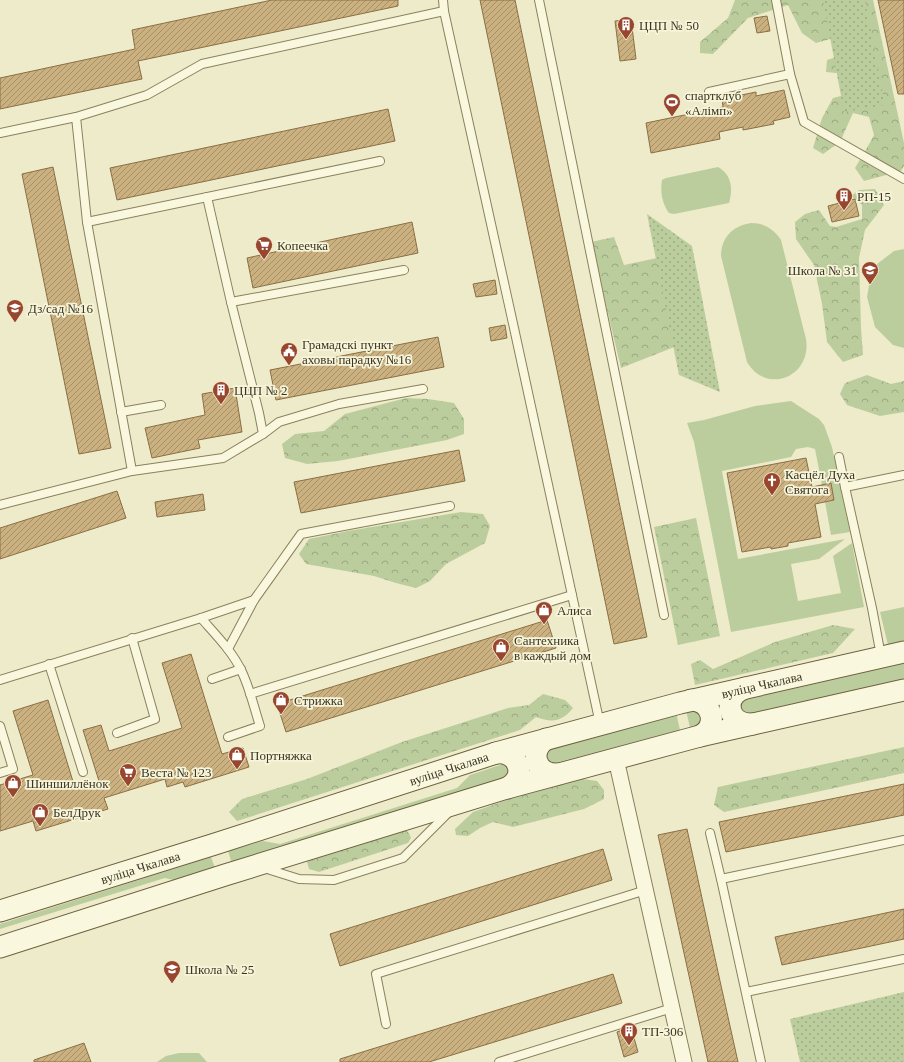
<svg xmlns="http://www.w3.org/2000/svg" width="904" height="1062" font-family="'Times New Roman',serif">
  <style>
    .green { fill: #bccd9d }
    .forest { fill: url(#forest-crowns) }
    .park { fill: url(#park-dots) }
    .building { fill: url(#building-hatch); stroke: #8a6f44 }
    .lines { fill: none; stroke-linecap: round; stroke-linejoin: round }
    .lane-casing { stroke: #8b805e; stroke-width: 10 }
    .street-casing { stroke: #8b805e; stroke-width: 17 }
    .secondary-casing { stroke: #6d6141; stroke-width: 23 }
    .lane { stroke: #f9f7dd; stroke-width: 8 }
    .street { stroke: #f9f7dd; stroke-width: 15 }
    .secondary { stroke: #f9f7dd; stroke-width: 21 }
    .labels { text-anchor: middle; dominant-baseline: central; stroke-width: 3.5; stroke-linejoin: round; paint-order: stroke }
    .poi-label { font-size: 13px; fill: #3c3421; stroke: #f6f4d9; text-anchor: start }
    .street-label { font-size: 13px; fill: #3c3421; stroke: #f6f4d9 }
  </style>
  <defs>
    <pattern id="forest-crowns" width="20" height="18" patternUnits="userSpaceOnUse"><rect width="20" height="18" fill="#bccd9d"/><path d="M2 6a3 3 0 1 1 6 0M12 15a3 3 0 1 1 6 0" fill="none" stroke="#9aa780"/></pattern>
    <pattern id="park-dots" width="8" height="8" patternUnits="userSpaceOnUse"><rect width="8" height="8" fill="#bccd9d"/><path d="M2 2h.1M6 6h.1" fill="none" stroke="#9aa780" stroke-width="1.8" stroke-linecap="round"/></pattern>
    <pattern id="building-hatch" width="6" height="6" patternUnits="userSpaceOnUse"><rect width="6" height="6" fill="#cbb080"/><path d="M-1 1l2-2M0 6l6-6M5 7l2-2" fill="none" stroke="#a69068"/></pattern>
  </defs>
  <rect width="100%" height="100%" fill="#eeebca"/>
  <g class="green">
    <path d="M718,167C732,175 733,189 729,203L674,214L669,213C662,204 660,191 662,180L666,178Z"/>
    <path d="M751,223C764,223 774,229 781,240L806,339C812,377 766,395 747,362L721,256C721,238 732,226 751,223Z"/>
    <path d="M904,249V348L893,345L875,327L867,297L872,268L894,251Z"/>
    <path d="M791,401L819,419L824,425L832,447L850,532L831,535L825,502L834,500L831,483L822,485L815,449L808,447L796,449L791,457L722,471L738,559L845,539L819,559L791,564L798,601L841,593L833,556L852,543L864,607L731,632L694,442L687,423L704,420L755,406Z"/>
    <path d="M904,607V641L888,645L880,612Z"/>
    <path d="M904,660V680L750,715L742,713L738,708L744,695Z"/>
    <path d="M700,709L701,725L690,728L686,710Z"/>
    <path d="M676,712L680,730L551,764L543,752L545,748Z"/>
    <path d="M506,763L511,768L505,779L232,864L228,851L263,841L280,844L457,788L470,775Z"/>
    <path d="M211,857L216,871L182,882L165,878L0,929V924Z"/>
    <path d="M179,1053H199L207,1062H157L166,1056Z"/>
  </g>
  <g class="forest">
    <path d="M735,0H873L904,143V166L901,171L864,181L855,168L868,146L874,135L869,117L853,113L840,142L823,154L813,148L822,118L833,98L856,92L851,68L836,73L826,72L827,60L843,55L834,38L816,43L802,33L788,5L748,18L713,54L700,53V42L728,18Z"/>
    <path d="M875,189L884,205L865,230L859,258L861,328L863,355L843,362L827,342L822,304L814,265L796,239L795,222L805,214L819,210L830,226L836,227L862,219V205L851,196L859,190Z"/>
    <path d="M614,237L624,265L671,255L687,342L621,368L591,242Z"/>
    <path d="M867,375L891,384L904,381V412L880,416L847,405L840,394L845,383Z"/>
    <path d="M406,398L428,399L454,403L464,419V434L447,440L338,461L307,464L285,458L282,444L295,434L324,431L345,414Z"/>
    <path d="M461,512L483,514L490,526L485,543L446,564L430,581L416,588L396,583L374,576L306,564L299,554L309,539L348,531Z"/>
    <path d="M696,518L720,636L678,645L654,527Z"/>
    <path d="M833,625L855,629L833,653L695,685L691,664L700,660L713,669L775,642Z"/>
    <path d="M543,694L565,700L573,708C562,722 552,723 536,717L520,730L237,821L229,812L242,799L307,779L402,742L508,708L529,705Z"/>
    <path d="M904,747V773L724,812L714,805L718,787Z"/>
    <path d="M583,779L597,781L604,790V799L584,809L513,827L493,822L480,828L468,836L456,835L455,829L473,812L546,786Z"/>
    <path d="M404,829L409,833L411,838L408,843L319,872L309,869L307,862L312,856Z"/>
  </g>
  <g class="park">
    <path d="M823,0H865L885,105L844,112Z"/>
    <path d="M647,214L692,246L720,392L679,375Z"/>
    <path d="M904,992V1062H800L790,1019Z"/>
  </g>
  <g class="building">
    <path d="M272,0H398V6L138,61L142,79L0,109V78L135,49L132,30Z"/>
    <path d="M480,0H515L647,637L614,644Z"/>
    <path d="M878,0H904V94H898Z"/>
    <path d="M767,16L770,31L757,33L754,18Z"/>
    <path d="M631,19L636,59L620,61L615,21Z"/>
    <path d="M784,90L790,117L773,121L774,124L743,130V127L719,132L720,139L651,153L646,123L723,107L722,99L756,92V96Z"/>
    <path d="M388,109L395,141L117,200L110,168Z"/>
    <path d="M53,167L111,448L79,454L22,174Z"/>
    <path d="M855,199L859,216L832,222L828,206Z"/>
    <path d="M412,222L418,253L253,288L247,258Z"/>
    <path d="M495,280L497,294L476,297L473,284Z"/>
    <path d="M505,325L507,338L491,341L489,328Z"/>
    <path d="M438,337L444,367L276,400L270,370Z"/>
    <path d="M235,388L242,432L198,440L200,448L152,458L145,428L205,415L202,394Z"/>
    <path d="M459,450L465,481L301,513L294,482Z"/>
    <path d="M806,458L812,487L831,483L834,500L815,504L821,537L788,543V546L771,549V547L742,552L727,473Z"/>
    <path d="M117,491L126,518L0,559V528Z"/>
    <path d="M203,494L205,510L157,517L155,502Z"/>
    <path d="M547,620L556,648L286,732L277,704Z"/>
    <path d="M191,654L222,754L243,748L249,767L185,787L183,782L167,787L165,779L104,798L108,809L36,831L33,821L0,831V785L33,775L13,711L48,700L75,788L99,781L83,730L101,725L109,751L182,728L162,663Z"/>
    <path d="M904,784V815L726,852L719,822Z"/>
    <path d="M687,829L718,972L738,1062H708L658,835Z"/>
    <path d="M603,849L612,880L340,966L330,934Z"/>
    <path d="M904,909V939L782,965L775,937Z"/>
    <path d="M613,974L622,1003L429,1062H340V1059Z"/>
    <path d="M631,1027L638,1052L624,1057L617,1032Z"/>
    <path d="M84,1043L91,1062H34V1060Z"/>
  </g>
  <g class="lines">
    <defs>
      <g id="lane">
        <path d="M443,0L444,11L514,328L600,724"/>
        <path d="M539,0L664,615"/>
        <path d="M790,74L804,122L904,179"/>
        <path d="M709,92L790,74L776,0"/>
        <path d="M76,117L147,95L202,64L444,11"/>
        <path d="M0,133L76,117L87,222L132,471"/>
        <path d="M87,222L380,161"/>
        <path d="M231,302L404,270"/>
        <path d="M121,412L161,405"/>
        <path d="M263,434L279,422L339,404L423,389"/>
        <path d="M839,457L845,487"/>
        <path d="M0,505L132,471L223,458L263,434L259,413L231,302L207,197"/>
        <path d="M201,618C215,634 232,651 241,670C250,688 254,708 260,726L228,737"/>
        <path d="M228,649L254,600L301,534L450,506"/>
        <path d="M881,656L872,608L845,487L904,475"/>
        <path d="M49,664L83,772"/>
        <path d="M212,679L241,669"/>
        <path d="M0,680L201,618L254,600"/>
        <path d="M250,694L572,595"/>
        <path d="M0,726L13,769L0,773"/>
        <path d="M117,733L155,719L132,638"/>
        <path d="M710,833L721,879"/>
        <path d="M264,868L299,879L334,880L403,858L450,811"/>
        <path d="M746,992L904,959"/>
        <path d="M386,1024L376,974L646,890"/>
        <path d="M499,1062L672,1008"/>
        <path d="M761,1062L721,879L904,840"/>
      </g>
      <path id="street" d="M616,759L684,1062"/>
      <g id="secondary">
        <path d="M745,688C721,697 728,726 753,724"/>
        <path d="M691,700C713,701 719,726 700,736"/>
        <path d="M546,739C528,752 536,775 558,774"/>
        <path d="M496,753C519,751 528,777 507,788"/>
        <path id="s1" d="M0,911L215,844L496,753L680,703L904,652"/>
        <path d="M0,947L225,875L507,788L700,736L904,690"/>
      </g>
    </defs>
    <use href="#lane" class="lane-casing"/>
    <use href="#street" class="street-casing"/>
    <use href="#secondary" class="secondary-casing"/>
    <use href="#lane" class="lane"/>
    <use href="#street" class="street"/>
    <use href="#secondary" class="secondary"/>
  </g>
  <defs>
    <symbol id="building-pin" viewBox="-11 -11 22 30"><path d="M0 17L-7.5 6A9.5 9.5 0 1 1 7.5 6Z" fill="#99462f" stroke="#f6f4d9"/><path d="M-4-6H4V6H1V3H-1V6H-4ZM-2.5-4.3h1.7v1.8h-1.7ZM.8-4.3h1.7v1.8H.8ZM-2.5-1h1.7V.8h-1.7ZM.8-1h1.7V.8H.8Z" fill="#fff"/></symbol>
    <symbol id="stadium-pin" viewBox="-11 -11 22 30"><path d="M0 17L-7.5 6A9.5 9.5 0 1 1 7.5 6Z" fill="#99462f" stroke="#f6f4d9"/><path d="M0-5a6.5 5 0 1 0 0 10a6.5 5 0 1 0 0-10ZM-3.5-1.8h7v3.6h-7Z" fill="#fff"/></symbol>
    <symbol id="supermarket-pin" viewBox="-11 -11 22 30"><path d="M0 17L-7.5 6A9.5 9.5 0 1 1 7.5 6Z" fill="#99462f" stroke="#f6f4d9"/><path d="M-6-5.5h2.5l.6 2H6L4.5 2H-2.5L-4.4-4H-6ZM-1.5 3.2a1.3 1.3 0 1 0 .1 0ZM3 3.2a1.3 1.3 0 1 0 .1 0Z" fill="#fff"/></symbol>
    <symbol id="school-pin" viewBox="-11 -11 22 30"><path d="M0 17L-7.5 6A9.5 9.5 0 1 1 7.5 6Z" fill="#99462f" stroke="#f6f4d9"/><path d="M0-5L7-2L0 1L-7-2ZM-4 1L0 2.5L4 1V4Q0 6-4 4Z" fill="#fff"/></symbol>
    <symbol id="civic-pin" viewBox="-11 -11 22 30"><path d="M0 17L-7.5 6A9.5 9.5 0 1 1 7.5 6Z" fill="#99462f" stroke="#f6f4d9"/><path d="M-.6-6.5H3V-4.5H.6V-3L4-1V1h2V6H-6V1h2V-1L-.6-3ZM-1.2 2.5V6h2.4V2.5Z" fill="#fff"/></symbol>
    <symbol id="church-pin" viewBox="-11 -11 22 30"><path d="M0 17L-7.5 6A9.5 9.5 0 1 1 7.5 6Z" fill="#99462f" stroke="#f6f4d9"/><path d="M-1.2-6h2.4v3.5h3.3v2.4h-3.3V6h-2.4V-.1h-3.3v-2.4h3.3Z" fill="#fff"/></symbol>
    <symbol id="shop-pin" viewBox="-11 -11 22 30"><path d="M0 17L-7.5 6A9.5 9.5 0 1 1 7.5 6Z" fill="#99462f" stroke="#f6f4d9"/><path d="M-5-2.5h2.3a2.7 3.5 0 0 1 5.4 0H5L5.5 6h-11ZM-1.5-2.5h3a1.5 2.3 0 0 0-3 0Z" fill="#fff"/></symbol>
  </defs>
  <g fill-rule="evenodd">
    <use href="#building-pin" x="616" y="15" width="20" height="27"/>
    <use href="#stadium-pin" x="662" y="92" width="20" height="27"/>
    <use href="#building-pin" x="834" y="186" width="20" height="27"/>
    <use href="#supermarket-pin" x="254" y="235" width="20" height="27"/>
    <use href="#school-pin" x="860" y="260" width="20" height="27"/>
    <use href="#school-pin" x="5" y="298" width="20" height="27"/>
    <use href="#civic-pin" x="279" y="341" width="20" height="27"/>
    <use href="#building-pin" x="211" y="380" width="20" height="27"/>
    <use href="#church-pin" x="762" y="471" width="20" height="27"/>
    <use href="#shop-pin" x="534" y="600" width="20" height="27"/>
    <use href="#shop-pin" x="491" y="637" width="20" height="27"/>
    <use href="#shop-pin" x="271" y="690" width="20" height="27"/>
    <use href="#shop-pin" x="227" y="745" width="20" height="27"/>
    <use href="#supermarket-pin" x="118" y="762" width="20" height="27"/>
    <use href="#shop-pin" x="3" y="773" width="20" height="27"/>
    <use href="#shop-pin" x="30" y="802" width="20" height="27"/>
    <use href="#school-pin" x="162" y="959" width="20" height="27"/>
    <use href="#building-pin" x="619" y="1021" width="20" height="27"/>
  </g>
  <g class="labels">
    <g class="poi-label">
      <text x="639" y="25">ЦЦП № 50</text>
      <text x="685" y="95">спартклуб<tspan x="685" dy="15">«Алімп»</tspan></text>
      <text x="857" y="196">РП-15</text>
      <text x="277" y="245">Копеечка</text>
      <text x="857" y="270" text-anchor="end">Школа № 31</text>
      <text x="28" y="308">Дз/сад №16</text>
      <text x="302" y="344">Грамадскі пункт<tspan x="302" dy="15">аховы парадку №16</tspan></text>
      <text x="234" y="390">ЦЦП № 2</text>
      <text x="785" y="474">Касцёл Духа<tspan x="785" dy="15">Святога</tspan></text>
      <text x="557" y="610">Алиса</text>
      <text x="514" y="640">Сантехника<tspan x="514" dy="15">в каждый дом</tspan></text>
      <text x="294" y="700">Стрижка</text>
      <text x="250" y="755">Портняжка</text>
      <text x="141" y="772">Веста № 123</text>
      <text x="26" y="783">Шиншиллёнок</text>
      <text x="53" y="812">БелДрук</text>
      <text x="185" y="969">Школа № 25</text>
      <text x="642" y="1031">ТП-306</text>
    </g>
    <g class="street-label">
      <text stroke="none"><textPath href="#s1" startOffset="795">вуліца Чкалава</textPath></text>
      <text stroke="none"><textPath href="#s1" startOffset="471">вуліца Чкалава</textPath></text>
      <text stroke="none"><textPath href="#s1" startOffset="147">вуліца Чкалава</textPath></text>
    </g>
  </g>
</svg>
